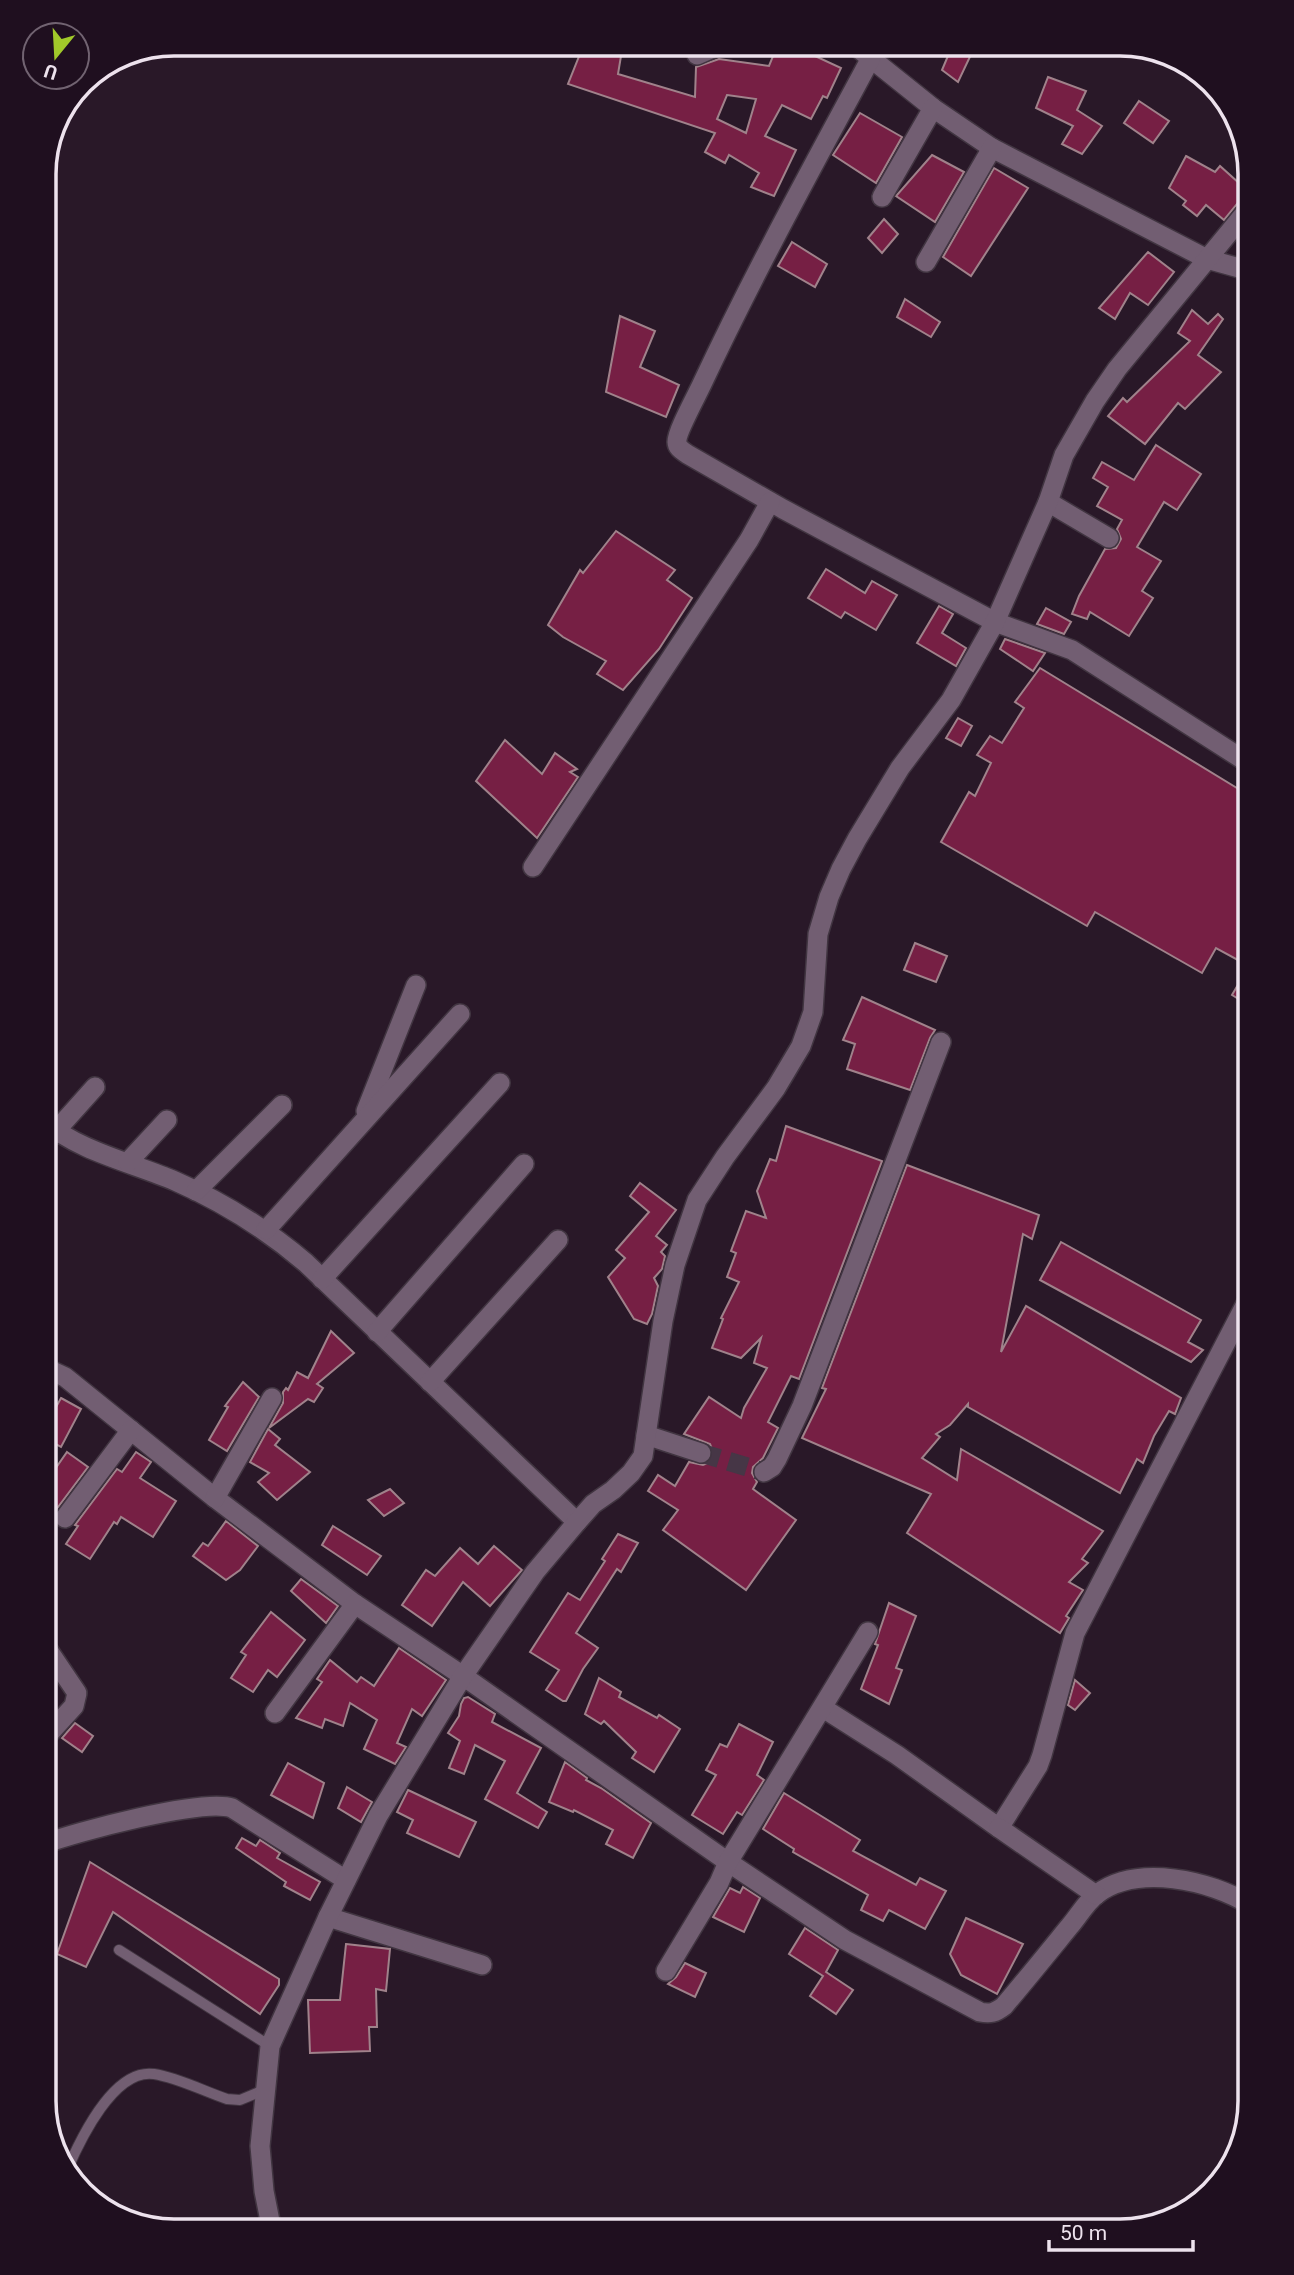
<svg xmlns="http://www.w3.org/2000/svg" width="1294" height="2275" font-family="Roboto,sans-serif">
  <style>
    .building { fill: #761f44; stroke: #a0828b; stroke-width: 2; fill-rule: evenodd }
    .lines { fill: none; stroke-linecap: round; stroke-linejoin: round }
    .minor-tunnel { stroke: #463646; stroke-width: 19; stroke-dasharray: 19 10; stroke-linecap: butt }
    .service-casing { stroke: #413541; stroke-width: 12 }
    .minor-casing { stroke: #413541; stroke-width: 22 }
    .service { stroke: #725e72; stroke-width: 10 }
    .minor { stroke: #725e72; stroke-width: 19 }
    .rim { fill: none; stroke: #ede2ed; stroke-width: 3.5 }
  </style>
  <rect width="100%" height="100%" fill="#291828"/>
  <g class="building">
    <path d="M584,44H623L618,74L695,97L696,67L719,59L769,66L778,44H805L802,50L841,68L827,98L823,96L811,119L782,105L765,136L796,150L774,196L751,187L759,173L729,155L725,163L705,152L715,133L568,84ZM727,95L756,99L746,133L717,119Z"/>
    <path d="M953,44H976L958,82L942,70Z"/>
    <path d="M1048,77L1086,91L1077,110L1102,126L1082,154L1062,144L1073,126L1036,108Z"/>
    <path d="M1139,101L1169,121L1153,143L1124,123Z"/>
    <path d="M860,113L902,137L876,183L833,155Z"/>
    <path d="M932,155L964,172L935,222L896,196Z"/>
    <path d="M1186,156L1215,172L1220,166L1250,193L1241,199L1224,220L1206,205L1197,216L1183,205L1186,201L1169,188Z"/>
    <path d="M994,168L1028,188L971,276L943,257Z"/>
    <path d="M884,219L898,234L882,253L868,238Z"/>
    <path d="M792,242L827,264L815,287L778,266Z"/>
    <path d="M1148,252L1174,272L1148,305L1130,293L1115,319L1099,308Z"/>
    <path d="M905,299L940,322L931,337L897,317Z"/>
    <path d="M1192,310L1208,324L1218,314L1223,319L1198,355L1221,372L1185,409L1178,403L1145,444L1108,416L1123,398L1127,402L1190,341L1178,333Z"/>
    <path d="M620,316L655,331L640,367L679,385L666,417L606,392Z"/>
    <path d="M1156,445L1201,474L1177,510L1164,502L1137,547L1161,561L1142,591L1153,598L1129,636L1090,612L1087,619L1072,614L1079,596L1105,549L1116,548L1121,539L1117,529L1122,520L1097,506L1108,487L1093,478L1102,462L1134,480Z"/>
    <path d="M616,531L675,570L667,580L692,598L659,649L623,690L597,674L606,661L563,637L548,625L580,570L583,573Z"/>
    <path d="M826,569L865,593L872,581L897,595L876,630L845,612L841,618L808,598Z"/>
    <path d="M939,606L953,614L942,633L966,648L956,666L917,643Z"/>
    <path d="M1046,608L1071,622L1064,634L1037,624Z"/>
    <path d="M1005,639L1045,653L1033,671L1000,649Z"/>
    <path d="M1040,668L1250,796V1006L1232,995L1249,966L1216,948L1202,973L1095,912L1087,926L941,842L969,792L975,796L991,763L977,755L990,736L1002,743L1024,708L1015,702Z"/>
    <path d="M958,718L972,726L961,746L946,738Z"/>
    <path d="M505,740L542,774L555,753L577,769L570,772L578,777L537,838L476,781Z"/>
    <path d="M915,943L947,956L936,982L904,970Z"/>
    <path d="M862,997L935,1030L930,1038L910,1090L847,1069L855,1044L843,1040Z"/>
    <path d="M786,1126L882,1161L799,1379L791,1376L768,1422L778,1428L763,1458L753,1467L752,1473L757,1482L753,1489L796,1520L746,1590L663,1530L678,1510L648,1491L658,1475L675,1486L689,1462L703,1465L710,1462L713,1451L710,1444L684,1434L709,1397L741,1418L744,1408L767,1368L754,1363L761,1338L741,1358L712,1348L723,1319L721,1318L739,1282L727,1277L736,1253L731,1251L746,1211L766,1218L757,1191L770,1159L776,1161Z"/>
    <path d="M907,1165L1039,1215L1032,1239L1023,1234L1001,1352L1026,1306L1181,1398L1175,1414L1169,1411L1154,1436L1143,1463L1137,1459L1120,1493L968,1407V1404L950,1425L936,1434L940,1437L922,1458L957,1480L961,1449L1103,1531L1082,1559L1088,1563L1069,1582L1083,1590L1066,1616L1069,1618L1060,1633L907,1533L931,1494L802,1438L826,1389L822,1388Z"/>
    <path d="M640,1183L676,1210L656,1236L667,1245L661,1252L665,1256L662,1269L654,1278L658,1286L652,1314L647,1324L634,1319L608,1277L625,1258L616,1250L649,1212L630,1196Z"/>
    <path d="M1061,1242L1201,1320L1188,1342L1203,1350L1191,1362L1040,1280Z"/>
    <path d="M331,1331L354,1353L317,1384L323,1388L314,1402L308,1399L269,1428L283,1403V1392L286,1388L288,1390L297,1372L308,1378Z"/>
    <path d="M243,1382L259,1397L227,1451L209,1440L228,1407L225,1406Z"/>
    <path d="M61,1398L81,1409L61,1447L44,1438V1429Z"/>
    <path d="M268,1429L280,1439L275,1445L310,1472L277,1500L258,1482L269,1473L250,1462Z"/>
    <path d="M67,1452L88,1467L55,1511L44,1503V1485Z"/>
    <path d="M136,1452L151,1462L140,1478L176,1501L153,1537L121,1517L117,1524L114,1522L90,1559L66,1544L78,1526L75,1525L117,1469L122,1472Z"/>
    <path d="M390,1489L404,1503L384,1516L368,1500Z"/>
    <path d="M226,1521L258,1546L240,1570L226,1580L193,1556L203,1543L208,1546Z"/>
    <path d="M333,1526L381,1556L367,1575L322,1545Z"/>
    <path d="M618,1534L638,1543L621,1572L617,1569L576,1633L598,1648L583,1669L566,1701H563L546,1690L559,1670L530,1652L568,1593L580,1600L605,1561L602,1559Z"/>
    <path d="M494,1546L522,1570L490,1606L463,1582L432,1626L402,1605L426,1570L435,1576L460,1548L478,1564Z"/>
    <path d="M301,1579L338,1606L326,1623L291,1591Z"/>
    <path d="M889,1603L916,1616L896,1668L902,1670L889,1704L861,1689L878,1645L875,1644Z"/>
    <path d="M271,1612L305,1640L277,1677L268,1670L253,1692L231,1678L246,1655L241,1652Z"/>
    <path d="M399,1648L446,1680L422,1716L412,1709L397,1743L406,1747L395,1764L364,1749L377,1720L350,1703L343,1726L325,1719L322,1728L296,1718L322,1682L317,1679L330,1660L357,1682L361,1677L374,1686Z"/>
    <path d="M599,1678L621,1692L619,1697L657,1718L659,1715L680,1729L654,1772L632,1758L636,1752L604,1721L601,1724L585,1714Z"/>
    <path d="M1075,1680L1090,1693L1075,1710L1068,1705Z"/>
    <path d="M468,1697L495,1714L492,1722L541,1748L517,1793L547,1812L538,1828L485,1799L505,1761L475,1745L464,1774L449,1768L460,1741L448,1733L459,1716L461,1704L464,1698Z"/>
    <path d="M75,1723L93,1736L82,1752L62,1738Z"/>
    <path d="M739,1724L773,1742L757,1775L764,1780L742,1815L737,1812L723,1834L692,1815L716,1775L706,1770L720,1744L727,1747Z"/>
    <path d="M565,1762L587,1778L586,1780L601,1788L651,1823L633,1858L606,1844L613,1830L574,1810L573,1812L549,1802Z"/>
    <path d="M288,1763L324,1783L313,1818L271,1795Z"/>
    <path d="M347,1787L372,1802L361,1822L338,1808Z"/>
    <path d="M408,1790L476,1822L459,1857L407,1833L413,1820L397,1812Z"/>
    <path d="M784,1793L860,1840L853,1851L916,1885L920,1878L946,1891L925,1929L889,1910L883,1921L861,1910L868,1895L793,1852L794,1849L763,1829Z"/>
    <path d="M242,1838L256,1846L260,1840L280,1853L277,1858L320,1882L310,1900L284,1886L286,1882L236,1848Z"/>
    <path d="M90,1862L279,1979V1985L260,2014L113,1912L86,1967L57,1954Z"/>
    <path d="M743,1887L760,1898L744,1932L713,1917L730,1888L740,1893Z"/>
    <path d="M966,1918L1023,1944L997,1994L961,1975L950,1954Z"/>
    <path d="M805,1928L838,1950L826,1972L853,1990L836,2014L810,1996L823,1976L789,1954Z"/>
    <path d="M346,1944L390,1949L386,1991L376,1989L377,2027H369L370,2051L310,2053L308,2000H340Z"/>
    <path d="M685,1963L706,1973L695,1997L668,1984L676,1977Z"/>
  </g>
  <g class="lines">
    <path class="minor-tunnel" d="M701,1453L764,1472"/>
    <defs>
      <g id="service">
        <path d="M119,1950L270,2046"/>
        <path d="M67,2170C80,2140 114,2068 154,2074C179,2078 203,2091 227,2099L240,2100L264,2090"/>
      </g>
      <g id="minor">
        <path d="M853,44L933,108L992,148L1207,259L1250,271"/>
        <path d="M697,55L722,44"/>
        <path d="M871,58C813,166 754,273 702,384C697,395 676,433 677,442C677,448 683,451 687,454L783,509L995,622L1072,650L1250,764"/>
        <path d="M882,197L933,108"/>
        <path d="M926,262L992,148"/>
        <path d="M1048,502L1109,538"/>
        <path d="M533,867L749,540L770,502"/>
        <path d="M366,1111L416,985"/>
        <path d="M44,1121C78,1151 133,1163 175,1181C223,1202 266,1229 306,1263L577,1522"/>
        <path d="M44,1144L95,1087"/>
        <path d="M128,1162L167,1120"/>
        <path d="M196,1191L282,1105"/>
        <path d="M266,1230L460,1014"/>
        <path d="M322,1279L500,1083"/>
        <path d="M377,1332L524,1164"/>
        <path d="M44,1373L52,1371L65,1377L215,1498L355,1604L463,1676L728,1862L845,1940L980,2012C990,2014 995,2013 1004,2006C1026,1980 1047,1954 1069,1927C1078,1917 1086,1902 1097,1894C1137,1864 1211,1880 1250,1905"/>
        <path d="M430,1382L558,1240"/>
        <path d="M646,1435L701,1453"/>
        <path d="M764,1472L772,1467L777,1459L802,1406L941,1042"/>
        <path d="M215,1498L272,1398"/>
        <path d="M65,1518L131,1430"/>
        <path d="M823,1708L897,1755L999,1828L1038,1766L1042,1755L1075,1633L1250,1296"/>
        <path d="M275,1713L355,1604"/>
        <path d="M44,1739L74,1706L77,1693L44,1644"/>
        <path d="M999,1828L1096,1895"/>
        <path d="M44,1844C76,1832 203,1798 232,1808L346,1880"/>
        <path d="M328,1917L482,1965"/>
        <path d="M666,1971L719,1883L728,1862L868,1632"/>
        <path d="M272,2231L264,2191L260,2146L270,2046L328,1917L378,1816L463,1676L535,1572L577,1522L593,1504L613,1490L631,1473L643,1456L663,1321L675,1265L697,1200L725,1157L776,1088L801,1046L813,1012L818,934L829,897L841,869L857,839L900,768L951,700L995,622L1048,502L1064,455L1095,401L1117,369L1250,207"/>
      </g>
    </defs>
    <use href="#service" class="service-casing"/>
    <use href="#minor" class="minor-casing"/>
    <use href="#service" class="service"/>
    <use href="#minor" class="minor"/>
  </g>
  <path d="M0 0H1294V2275H0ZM174 56H1120A118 118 0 0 1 1238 174V2101A118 118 0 0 1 1120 2219H174A118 118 0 0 1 56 2101V174A118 118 0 0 1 174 56Z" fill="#1f0f1f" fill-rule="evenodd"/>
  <path class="rim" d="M174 56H1120A118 118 0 0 1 1238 174V2101A118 118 0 0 1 1120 2219H174A118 118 0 0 1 56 2101V174A118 118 0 0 1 174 56Z"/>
  <g transform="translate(56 56) rotate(198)"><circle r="33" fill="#1f0f1f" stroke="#716371" stroke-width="2"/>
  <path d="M0-5L12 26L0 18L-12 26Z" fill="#a1c92a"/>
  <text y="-10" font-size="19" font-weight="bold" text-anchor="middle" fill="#ede2ed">U</text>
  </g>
  <path d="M1049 2240v10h144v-10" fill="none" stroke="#ede2ed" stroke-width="3.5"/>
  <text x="1060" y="2240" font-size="21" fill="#ede2ed" stroke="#1f0f1f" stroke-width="5" paint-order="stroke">50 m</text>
</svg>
